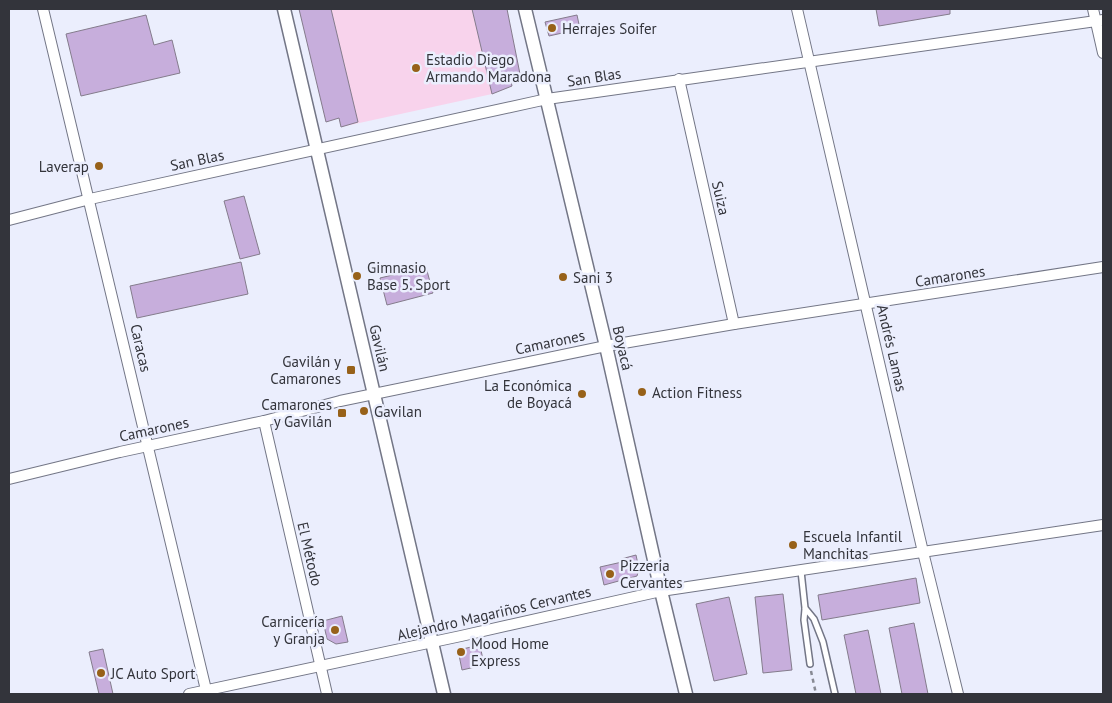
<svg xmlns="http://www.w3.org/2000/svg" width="1112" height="703" font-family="'PT Sans',sans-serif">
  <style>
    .green { fill: #f8d3ec }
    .building { fill: #c7aedc; stroke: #847c8c }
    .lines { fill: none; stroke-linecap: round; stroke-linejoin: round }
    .service-casing { stroke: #737686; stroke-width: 8 }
    .minor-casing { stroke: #737686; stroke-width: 12 }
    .tertiary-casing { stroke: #737686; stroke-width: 15 }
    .path { stroke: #888a94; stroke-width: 2.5; stroke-dasharray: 4 4; stroke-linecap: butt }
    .service { stroke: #fff; stroke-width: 5 }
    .minor { stroke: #fff; stroke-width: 10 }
    .tertiary { stroke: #fff; stroke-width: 12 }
    .poi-dot { fill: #976119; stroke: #ebeefd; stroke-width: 2 }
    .labels { text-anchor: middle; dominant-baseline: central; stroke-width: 5; stroke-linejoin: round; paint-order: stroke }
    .poi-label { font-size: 15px; fill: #33343b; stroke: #ebeefd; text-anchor: start }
    .street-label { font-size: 15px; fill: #33343b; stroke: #ebeefd }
  </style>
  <rect width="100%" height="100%" fill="#ebeefd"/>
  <path class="green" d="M299,9H507L520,74L510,77L512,86L492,94L341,127L339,118L326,122Z"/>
  <g class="building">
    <path d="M299,9H331L358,122L341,127L339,118L326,122Z"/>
    <path d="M472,9H507L520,74L510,77L512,86L492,94Z"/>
    <path d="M876,9H950V14L879,26Z"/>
    <path d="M146,15L154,45L172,40L180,73L81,96L66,34Z"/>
    <path d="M577,15L580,29L549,36L545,22Z"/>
    <path d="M244,196L260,254L240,259L224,201Z"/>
    <path d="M241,262L248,294L137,318L130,286Z"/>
    <path d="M426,267L433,293L387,305L380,278Z"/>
    <path d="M636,555L639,569L637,576L604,585L600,567L622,562L621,559Z"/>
    <path d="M916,578L920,603L822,620L818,595Z"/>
    <path d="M783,594L792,670L763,673L755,597Z"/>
    <path d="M729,597L747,674L714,681L696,604Z"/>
    <path d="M342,616L348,642L336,644L327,639L323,621Z"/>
    <path d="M914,623L928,694H902L889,628Z"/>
    <path d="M868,630L881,694H856L844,635Z"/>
    <path d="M480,645L484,665L462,670L458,650Z"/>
    <path d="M103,649L113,694H99L89,652Z"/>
  </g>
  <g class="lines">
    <defs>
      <g id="service">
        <path d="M801,571L805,608L814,619L823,642L835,694"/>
        <path d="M805,609L804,620L810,664"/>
      </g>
      <g id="minor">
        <path d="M43,9L207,694"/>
        <path d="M797,9L923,552L958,694"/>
        <path d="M1093,9L1103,53"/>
        <path d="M679,79L734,324"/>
        <path d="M9,220L90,199L547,99L1103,20"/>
        <path d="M264,421L327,694"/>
        <path d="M9,479L120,452L264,421L340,401L606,346L734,324L1103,267"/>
        <path d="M189,694L461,636L661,591L1103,525"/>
      </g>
      <g id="tertiary">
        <path d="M284,9L444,694"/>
        <path d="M525,9L606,346L661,591L686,694"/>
      </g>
    </defs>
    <use href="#service" class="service-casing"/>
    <use href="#minor" class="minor-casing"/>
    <use href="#tertiary" class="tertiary-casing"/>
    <path class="path" d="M811,671L816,694"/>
    <use href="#service" class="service"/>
    <use href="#minor" class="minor"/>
    <use href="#tertiary" class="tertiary"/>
  </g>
  <g class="poi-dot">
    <circle cx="552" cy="28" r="5"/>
    <circle cx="416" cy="68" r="5"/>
    <circle cx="99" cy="166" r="5"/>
    <circle cx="357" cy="276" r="5"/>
    <circle cx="563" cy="277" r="5"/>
    <rect x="346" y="365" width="10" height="10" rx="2.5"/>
    <circle cx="642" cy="392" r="5"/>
    <circle cx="582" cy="394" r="5"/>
    <circle cx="364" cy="411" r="5"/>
    <rect x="337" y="408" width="10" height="10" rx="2.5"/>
    <circle cx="793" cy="545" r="5"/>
    <circle cx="610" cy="574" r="5"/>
    <circle cx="335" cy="630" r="5"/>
    <circle cx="461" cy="652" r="5"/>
    <circle cx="101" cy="673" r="5"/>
  </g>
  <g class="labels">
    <g class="poi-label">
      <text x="562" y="28">Herrajes Soifer</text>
      <text x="426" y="59">Estadio Diego<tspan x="426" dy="17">Armando Maradona</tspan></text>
      <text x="89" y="166" text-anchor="end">Laverap</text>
      <text x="367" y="267">Gimnasio<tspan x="367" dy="17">Base 5. Sport</tspan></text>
      <text x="573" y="277">Sani 3</text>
      <text x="341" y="361" text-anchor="end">Gavilán y<tspan x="341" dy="17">Camarones</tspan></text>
      <text x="572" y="385" text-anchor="end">La Económica<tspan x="572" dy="17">de Boyacá</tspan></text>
      <text x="652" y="392">Action Fitness</text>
      <text x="332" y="404" text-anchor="end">Camarones<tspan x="332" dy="17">y Gavilán</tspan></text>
      <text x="374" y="411">Gavilan</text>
      <text x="803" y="536">Escuela Infantil<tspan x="803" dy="17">Manchitas</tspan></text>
      <text x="620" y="565">Pizzeria<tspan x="620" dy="17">Cervantes</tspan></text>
      <text x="325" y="621" text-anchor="end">Carnicería<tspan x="325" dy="17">y Granja</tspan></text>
      <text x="471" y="643">Mood Home<tspan x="471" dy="17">Express</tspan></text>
      <text x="111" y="673">JC Auto Sport</text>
    </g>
    <g class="street-label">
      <text transform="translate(594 77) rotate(-9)">San Blas</text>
      <text transform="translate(197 160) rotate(-12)">San Blas</text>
      <text transform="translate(721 198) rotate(77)">Suiza</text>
      <text transform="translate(950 276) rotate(-9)">Camarones</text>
      <text transform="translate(550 342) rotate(-12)">Camarones</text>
      <text transform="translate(141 348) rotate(77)">Caracas</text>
      <text transform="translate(380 348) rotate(77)">Gavilán</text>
      <text transform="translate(623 348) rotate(77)">Boyacá</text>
      <text transform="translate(892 348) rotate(77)">Andrés Lamas</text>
      <text transform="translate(154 429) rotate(-12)">Camarones</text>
      <text transform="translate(310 554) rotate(77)">El Método</text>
      <text transform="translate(494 613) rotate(-13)">Alejandro Magariños Cervantes</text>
    </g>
  </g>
  <rect width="1112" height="703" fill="none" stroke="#33343b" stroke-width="20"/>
</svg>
